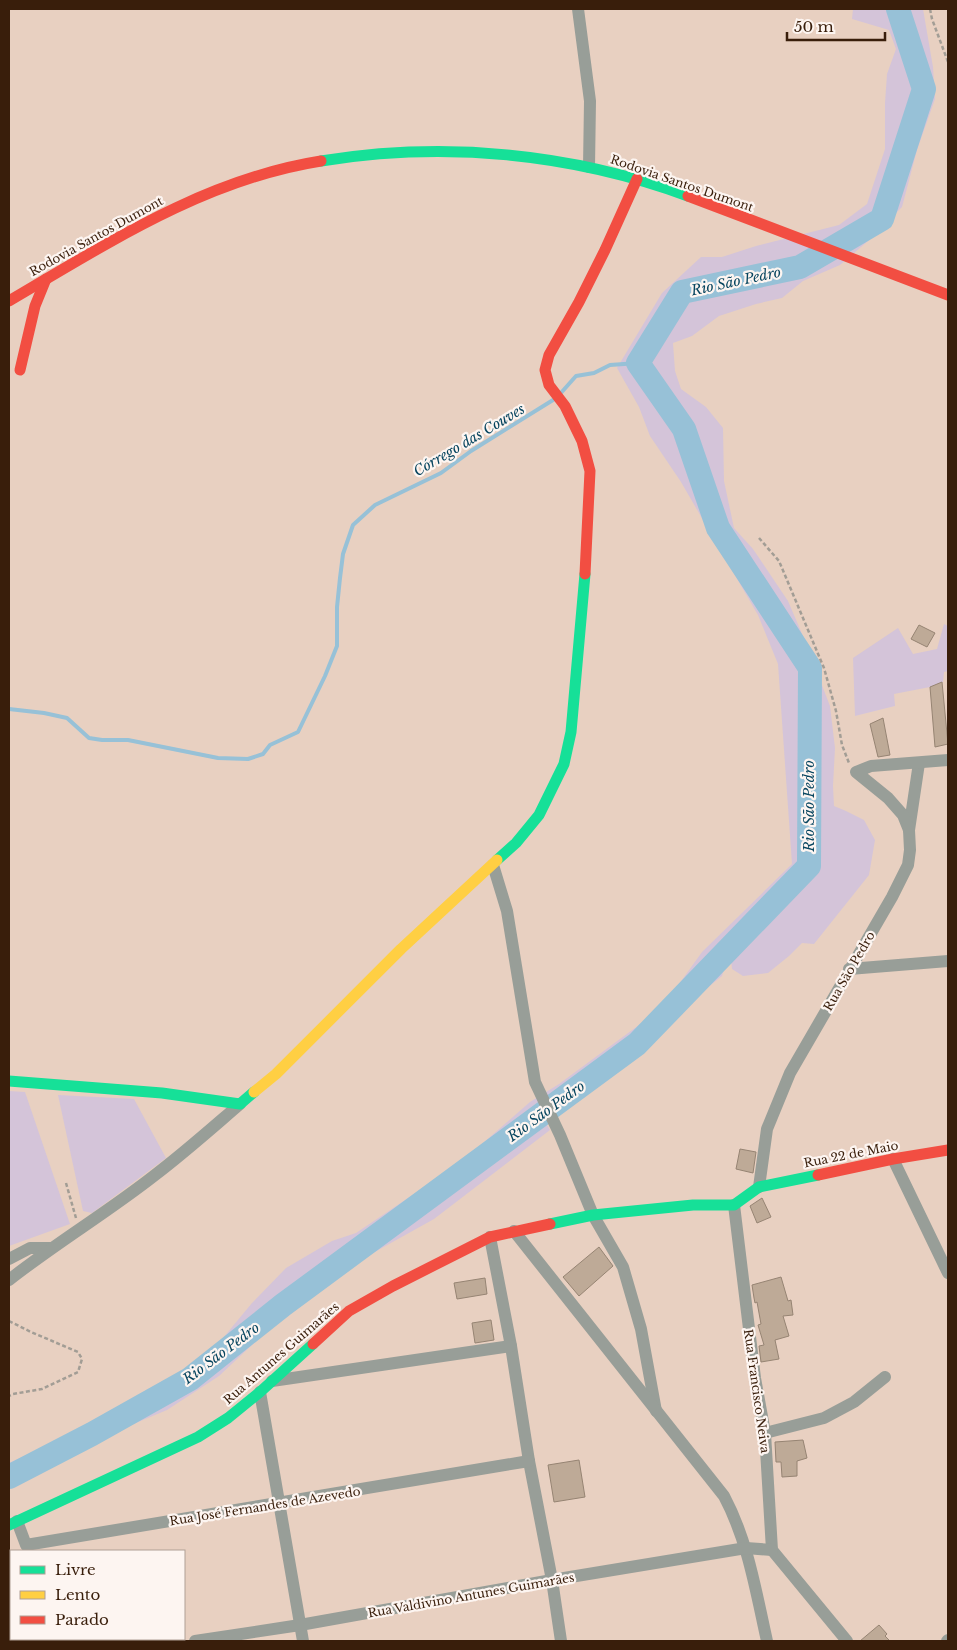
<svg xmlns="http://www.w3.org/2000/svg" width="957" height="1650" font-family="'Libre Baskerville',serif">
  <style>
    .green { fill: #d4c4d9 }
    .lines { fill: none; stroke-linecap: round; stroke-linejoin: round }
    .stream { stroke: #97c1d7; stroke-width: 4 }
    .river { stroke: #97c1d7; stroke-width: 24 }
    .building { fill: #beaa97; stroke: #968473 }
    .path { stroke: #a29d95; stroke-width: 2.5; stroke-dasharray: 4 2.5; stroke-linecap: butt }
    .street { stroke: #989e98; stroke-width: 12 }
    .fast { stroke: #16e098; stroke-width: 11 }
    .slow { stroke: #ffcf43; stroke-width: 11 }
    .jam { stroke: #f24e42; stroke-width: 11 }
    .labels { text-anchor: middle; dominant-baseline: central; stroke-width: 4.5; stroke-linejoin: round; paint-order: stroke }
    .street-label { font-size: 12px; fill: #391e0b; stroke: #fdf5f1 }
    .water-label { font-size: 14px; font-style: italic; fill: #07455f; stroke: #fdf5f1 }
  </style>
  <rect width="100%" height="100%" fill="#e8d0c1"/>
  <g class="green">
    <path d="M853,9H923L933,67L935,99L917,150L902,207L868,241L840,265L803,281L782,298L756,304L719,316L692,336L673,343L675,371L681,389L706,407L723,428L724,481L734,528L753,549L788,601L803,636L830,706L835,748L833,786L834,806L846,811L864,820L875,840L869,875L814,944L802,943L789,956L768,973L743,976L732,969L730,949L722,976L637,1044L541,1115L550,1130L434,1219L328,1278L266,1332L219,1376L167,1410L119,1430L9,1484V1463L77,1432L142,1393L176,1383L223,1338L252,1303L286,1268L332,1241L356,1233L460,1163L530,1102L559,1084L643,1022L674,991L702,952L792,864L778,664L758,615L681,482L650,436L639,407L617,368L662,293L701,257H722L756,246L839,225L867,204L885,149V103L887,74L896,49L889,30L852,19Z"/>
    <path d="M944,624L948,626V671L944,672L943,682L930,687L894,694L895,706L855,716L853,658L898,628L913,654L937,649Z"/>
    <path d="M9,1091L25,1092L70,1224L9,1246Z"/>
    <path d="M58,1095L134,1099L166,1158L92,1213L83,1211Z"/>
  </g>
  <g class="lines">
    <g class="stream">
      <path d="M560,394L576,376L594,373L610,365L638,363"/>
      <path d="M9,709L44,713L67,718L89,738L102,740H128L218,758L248,759L263,754L270,745L298,732L325,676L337,646V607L340,578L343,554L353,525L375,505L441,473L471,451L553,400"/>
    </g>
    <path class="river" d="M9,1477L92,1434L190,1379L283,1305L637,1044L809,866L810,668L718,528L684,429L638,363L682,292L800,267L882,219L924,89L898,9"/>
  </g>
  <g class="building">
    <path d="M919,625L935,633L927,647L911,639Z"/>
    <path d="M942,682L948,744L935,747L930,687Z"/>
    <path d="M883,718L890,755L878,757L870,724Z"/>
    <path d="M740,1149L756,1152L753,1173L736,1169Z"/>
    <path d="M762,1198L771,1217L757,1223L750,1206Z"/>
    <path d="M599,1247L613,1266L579,1296L563,1277Z"/>
    <path d="M781,1277L788,1301L791,1300L793,1315L783,1316L789,1336L775,1340L779,1359L761,1362L759,1346L764,1345L758,1325L761,1324L757,1302L755,1303L754,1298L752,1285Z"/>
    <path d="M485,1278L487,1294L457,1299L454,1283Z"/>
    <path d="M491,1320L494,1340L475,1343L472,1323Z"/>
    <path d="M803,1440L807,1458L797,1461V1476L782,1477L781,1462H776L775,1442Z"/>
    <path d="M579,1460L585,1497L554,1502L548,1465Z"/>
    <path d="M879,1625L887,1634L885,1636L890,1641H860Z"/>
  </g>
  <g class="lines">
    <g class="path">
      <path d="M930,9L932,19L948,62"/>
      <path d="M759,538L779,561L824,668L836,711L842,745L849,763"/>
      <path d="M66,1183L76,1218"/>
      <path d="M9,1321L31,1332L78,1352L82,1359L78,1372L42,1389L13,1394L9,1396"/>
    </g>
    <g class="street">
      <path d="M578,9L590,101L589,167"/>
      <path d="M909,830L919,763"/>
      <path d="M493,865L507,911L535,1082L560,1135L593,1215L623,1267L641,1329L656,1411"/>
      <path d="M849,969L948,961"/>
      <path d="M893,1159L948,1273"/>
      <path d="M759,1187L767,1129L790,1073L892,897L908,865L910,850L909,830L903,815L888,798L856,772L871,766L948,760"/>
      <path d="M734,1205L755,1378L765,1433L772,1550L847,1641"/>
      <path d="M514,1231L724,1496C748,1541 756,1592 767,1641"/>
      <path d="M490,1237L511,1346L529,1461L552,1580L561,1641"/>
      <path d="M9,1259L30,1248H50"/>
      <path d="M9,1280C56,1243 108,1212 155,1175C184,1153 212,1128 240,1104"/>
      <path d="M272,1381L511,1346"/>
      <path d="M260,1392L303,1641"/>
      <path d="M765,1433L824,1418L854,1402L885,1377"/>
      <path d="M17,1521L26,1545L529,1461"/>
      <path d="M42,1639L43,1641"/>
      <path d="M195,1641L300,1625L552,1580L746,1548L772,1550"/>
      <path d="M947,1641L948,1640"/>
    </g>
    <g class="fast">
      <path d="M321,161C445,141 571,153 688,196"/>
      <path d="M497,860L516,843L539,815L564,764L571,732L585,574"/>
      <path d="M9,1081L162,1093L240,1104L254,1092"/>
      <path d="M550,1224L593,1215L693,1205H734L759,1187L818,1175"/>
      <path d="M9,1525L198,1437L228,1418L260,1392L313,1344"/>
    </g>
    <path class="slow" d="M254,1092L276,1074L401,949L497,860"/>
    <g class="jam">
      <path d="M688,196L948,295"/>
      <path d="M9,301C108,243 206,179 321,161"/>
      <path d="M20,370L35,306L46,279"/>
      <path d="M585,574L590,471L582,441L565,406L549,385L545,370L549,355L579,302L605,250L637,179"/>
      <path d="M818,1175L893,1159L948,1150"/>
      <path d="M313,1344L349,1311L393,1286L490,1237L550,1224"/>
    </g>
  </g>
  <g class="labels">
    <g class="street-label">
      <text transform="translate(682 183) rotate(19)">Rodovia Santos Dumont</text>
      <text transform="translate(96 236) rotate(-29)">Rodovia Santos Dumont</text>
      <text transform="translate(849 971) rotate(-60)">Rua São Pedro</text>
      <text transform="translate(851 1154) rotate(-11)">Rua 22 de Maio</text>
      <text transform="translate(281 1353) rotate(-41)">Rua Antunes Guimarães</text>
      <text transform="translate(757 1391) rotate(82)">Rua Francisco Neiva</text>
      <text transform="translate(265 1506) rotate(-9)">Rua José Fernandes de Azevedo</text>
      <text transform="translate(471 1595) rotate(-10)">Rua Valdivino Antunes Guimarães</text>
    </g>
    <g class="water-label">
      <text transform="translate(736 281) rotate(-12)">Rio São Pedro</text>
      <text transform="translate(469 440) rotate(-31)">Córrego das Couves</text>
      <text transform="translate(809 806) rotate(-90)">Rio São Pedro</text>
      <text transform="translate(546 1111) rotate(-36)">Rio São Pedro</text>
      <text transform="translate(221 1353) rotate(-37)">Rio São Pedro</text>
    </g>
  </g>
  <rect width="957" height="1650" fill="none" stroke="#391e0b" stroke-width="20"/>
  <rect x="10" y="1550" width="175" height="90" fill="#fdf5f1" stroke="#af9f95"/>
  <rect x="20" y="1566" width="25" height="8" fill="#16e098" stroke="#af9f95"/>
  <text x="55" y="1575" font-size="15" fill="#391e0b">Livre</text>
  <rect x="20" y="1591" width="25" height="8" fill="#ffcf43" stroke="#af9f95"/>
  <text x="55" y="1600" font-size="15" fill="#391e0b">Lento</text>
  <rect x="20" y="1616" width="25" height="8" fill="#f24e42" stroke="#af9f95"/>
  <text x="55" y="1625" font-size="15" fill="#391e0b">Parado</text>
  <path d="M787 32v8h98v-8" fill="none" stroke="#391e0b" stroke-width="2.5"/>
  <text x="794" y="32" font-size="15" fill="#391e0b" stroke="#fdf5f1" stroke-width="4" paint-order="stroke">50 m</text>
</svg>
